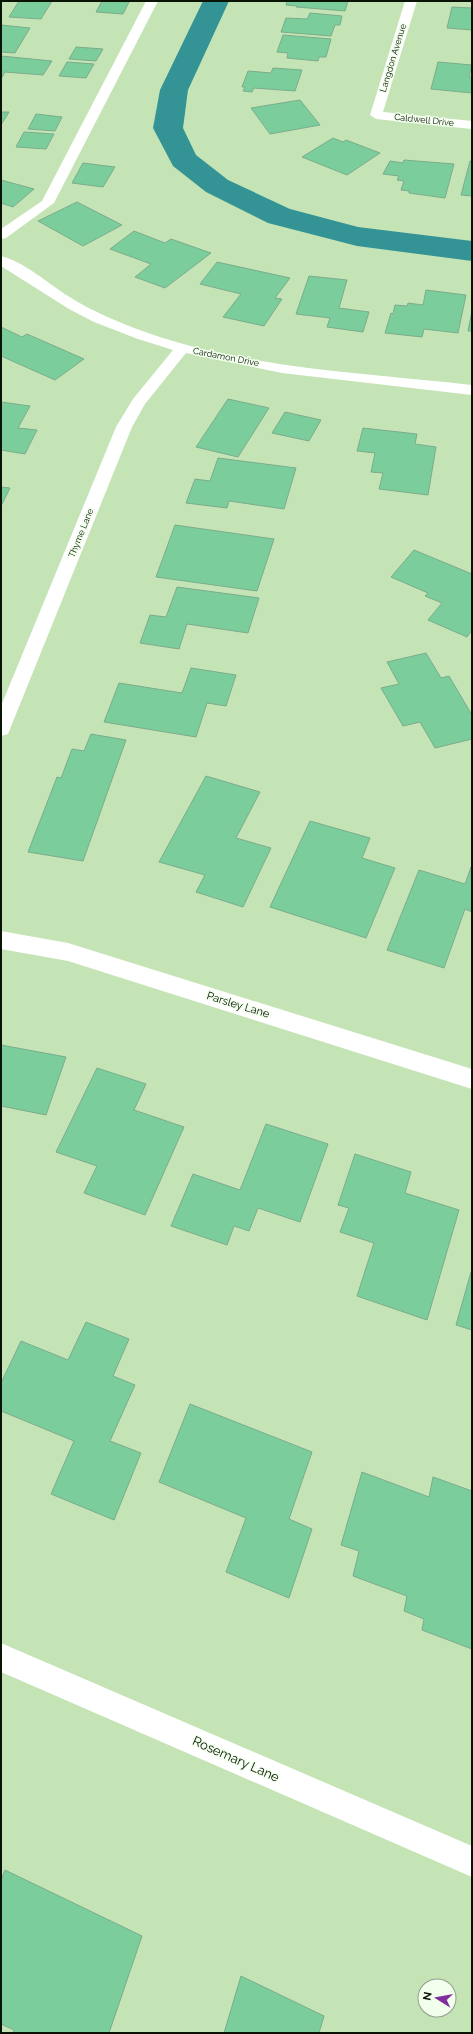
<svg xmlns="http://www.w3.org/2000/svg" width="473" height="2034" font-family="Raleway,sans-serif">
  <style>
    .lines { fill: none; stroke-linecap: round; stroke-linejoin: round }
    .canal { fill: #349394; fill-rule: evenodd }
    .building { fill: #7bcd9b; stroke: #7bac8c }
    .service { fill: #fff; fill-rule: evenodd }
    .minor { fill: #fff; fill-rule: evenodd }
    .labels { text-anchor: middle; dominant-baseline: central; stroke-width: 3; stroke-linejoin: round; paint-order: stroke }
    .far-street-label { font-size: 9px; fill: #091405; stroke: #f2ffec }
    .street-label { font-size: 11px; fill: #091405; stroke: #f2ffec }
    .near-street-label { font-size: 13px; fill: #091405; stroke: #f2ffec }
  </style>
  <rect width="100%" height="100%" fill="#c5e4b6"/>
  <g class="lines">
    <path class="canal" d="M203,1H229L188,90L183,128L196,155L228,180L290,209L358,227L472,241V261L357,246L268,223L206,192L173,166L153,128L160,90Z"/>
  </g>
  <g class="building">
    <path d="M19,1H52L41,19L9,17Z"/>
    <path d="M102,1H112L129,2L123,14L96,12Z"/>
    <path d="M287,1H348L345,11L296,7L297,6L286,5Z"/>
    <path d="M452,7L472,8V30L447,28Z"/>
    <path d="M310,13L342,16L340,25H335L331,36L281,32L286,18L307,19Z"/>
    <path d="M1,25L30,28L15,53L1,52Z"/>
    <path d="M283,35L331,39L326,57H319L318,61L287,58L288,53L277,52Z"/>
    <path d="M76,47L103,49L96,61L69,59Z"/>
    <path d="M1,56L52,61L43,75L5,72L1,79Z"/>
    <path d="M67,62L94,64L86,78L59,76Z"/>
    <path d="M438,62L472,65L469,77H472V93L431,89Z"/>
    <path d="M273,68L302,70L295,91L254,88L252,92L243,91L245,87H242L248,71L271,73Z"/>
    <path d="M300,100L320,125L270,134L251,108Z"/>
    <path d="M1,112H9L1,125Z"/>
    <path d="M36,114L62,117L55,131L28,129Z"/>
    <path d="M24,132L54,134L46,149L16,147Z"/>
    <path d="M333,138L343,142L346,140L380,153L347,175L302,157Z"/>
    <path d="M404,160L454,164L445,198L409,193V191L401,190L404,181L397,180L399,176L383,174L390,161L403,163Z"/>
    <path d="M470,161H472V196L461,195Z"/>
    <path d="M83,163L115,167L103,187L72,183Z"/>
    <path d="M1,180L34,189L13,207L1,203Z"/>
    <path d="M77,202L122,225L83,246L38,221Z"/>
    <path d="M134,231L165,243L171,239L211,253L165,288L135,277L151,264L110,249Z"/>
    <path d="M217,262L290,278L275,298L282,299L264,326L223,317L241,294L200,284Z"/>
    <path d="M309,276L347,280L339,308L369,312L363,332L327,327L330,318L296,314Z"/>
    <path d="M426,290L466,295L458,333L424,329L422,337L385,333L391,313L393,314L395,305L407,306L408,303L423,305Z"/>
    <path d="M472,311V331H468Z"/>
    <path d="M1,327L22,337L27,334L84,359L55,380L1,356Z"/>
    <path d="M228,399L269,408L238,457L196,447Z"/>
    <path d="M1,402L30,406L18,428L37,430L25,454L1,450Z"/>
    <path d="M285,412L321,420L309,441L272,433Z"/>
    <path d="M363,428L417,434L415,444L436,447L428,495L379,489L383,473L371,472L375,453L357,451Z"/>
    <path d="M218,458L296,468L284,509L229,501L227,508L186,503L195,479L210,481Z"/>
    <path d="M1,487L10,488L1,506Z"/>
    <path d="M175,525L274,539L257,591L156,577Z"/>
    <path d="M414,550L472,574V630L467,637L428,620L442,603L425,596L428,593L391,577Z"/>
    <path d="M177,587L259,598L248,633L187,624L179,649L140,643L150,615L166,617Z"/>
    <path d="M426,653L441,678L449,676L472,715V739L435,748L420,722L403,726L381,688L399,684L387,662Z"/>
    <path d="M191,668L236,675L226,706L207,703L196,737L104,722L119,683L182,693Z"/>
    <path d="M91,734L126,740L83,861L28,852L57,777L61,778L72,749L84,751Z"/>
    <path d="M206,776L260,792L236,838L271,848L243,907L196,892L205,875L159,862Z"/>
    <path d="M310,821L370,838L362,858L395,868L366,938L270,907Z"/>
    <path d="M471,867L472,912L465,909L444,968L387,950L419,870L465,884Z"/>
    <path d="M1,1045L66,1057L46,1115L1,1106Z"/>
    <path d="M97,1068L146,1084L134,1110L184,1127L145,1215L84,1193L97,1166L56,1152Z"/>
    <path d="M266,1124L328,1144L300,1222L258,1208L249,1231L234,1226L227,1245L171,1226L193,1174L240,1190Z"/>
    <path d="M355,1154L411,1172L405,1193L459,1210L427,1320L357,1296L374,1243L340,1232L349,1208L338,1205Z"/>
    <path d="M471,1272L472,1273V1330L456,1325Z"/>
    <path d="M86,1322L129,1339L113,1376L135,1385L110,1441L141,1453L114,1520L51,1494L74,1441L1,1411V1383L21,1341L68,1360Z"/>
    <path d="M190,1404L312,1452L289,1519L312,1529L289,1598L226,1572L246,1518L159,1482Z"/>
    <path d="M362,1472L429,1497L433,1477L472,1491V1649L422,1630L424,1619L404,1611L407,1596L353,1576L359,1551L341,1545Z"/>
    <path d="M5,1870L142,1936L109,2033H13L14,2030L1,2024V1880Z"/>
    <path d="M241,1976L324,2016L319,2033H224Z"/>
  </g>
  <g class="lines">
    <path class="service" d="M146,1H158L54,203L6,238L1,239V229L42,201Z"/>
    <g class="minor">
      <path d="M405,1H417L383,112L472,121V129L376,119L370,115Z"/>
      <path d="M1,256C23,261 49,284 68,296C93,312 120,323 148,333C251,369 364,373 472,385V395L282,373L186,353L145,404L132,427L10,729L8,734L1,736V706L116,427L133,399L173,350L138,339L94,322L69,309L1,266Z"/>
      <path d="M1,931L68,943L472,1069V1089L68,961L1,949Z"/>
      <path d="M1,1643L472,1846V1877L1,1672Z"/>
    </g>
  </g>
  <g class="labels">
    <g class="far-street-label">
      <text transform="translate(393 58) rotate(-73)">Langdon Avenue</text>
      <text transform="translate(424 120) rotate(6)">Caldwell Drive</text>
      <text transform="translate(226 357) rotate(11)">Cardamon Drive</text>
      <text transform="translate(81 533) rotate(-68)">Thyme Lane</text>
    </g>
    <g class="street-label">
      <text transform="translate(238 1005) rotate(17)">Parsley Lane</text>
    </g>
    <g class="near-street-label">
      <text transform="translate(236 1759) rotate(24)">Rosemary Lane</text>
    </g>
  </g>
  <rect width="473" height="2034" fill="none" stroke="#091405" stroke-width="4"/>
  <g transform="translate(437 1998) rotate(281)"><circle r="19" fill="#f2ffec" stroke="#95a190"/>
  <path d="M0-3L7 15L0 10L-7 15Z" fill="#812f9e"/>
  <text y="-6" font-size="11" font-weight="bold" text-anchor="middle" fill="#091405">N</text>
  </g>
</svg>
